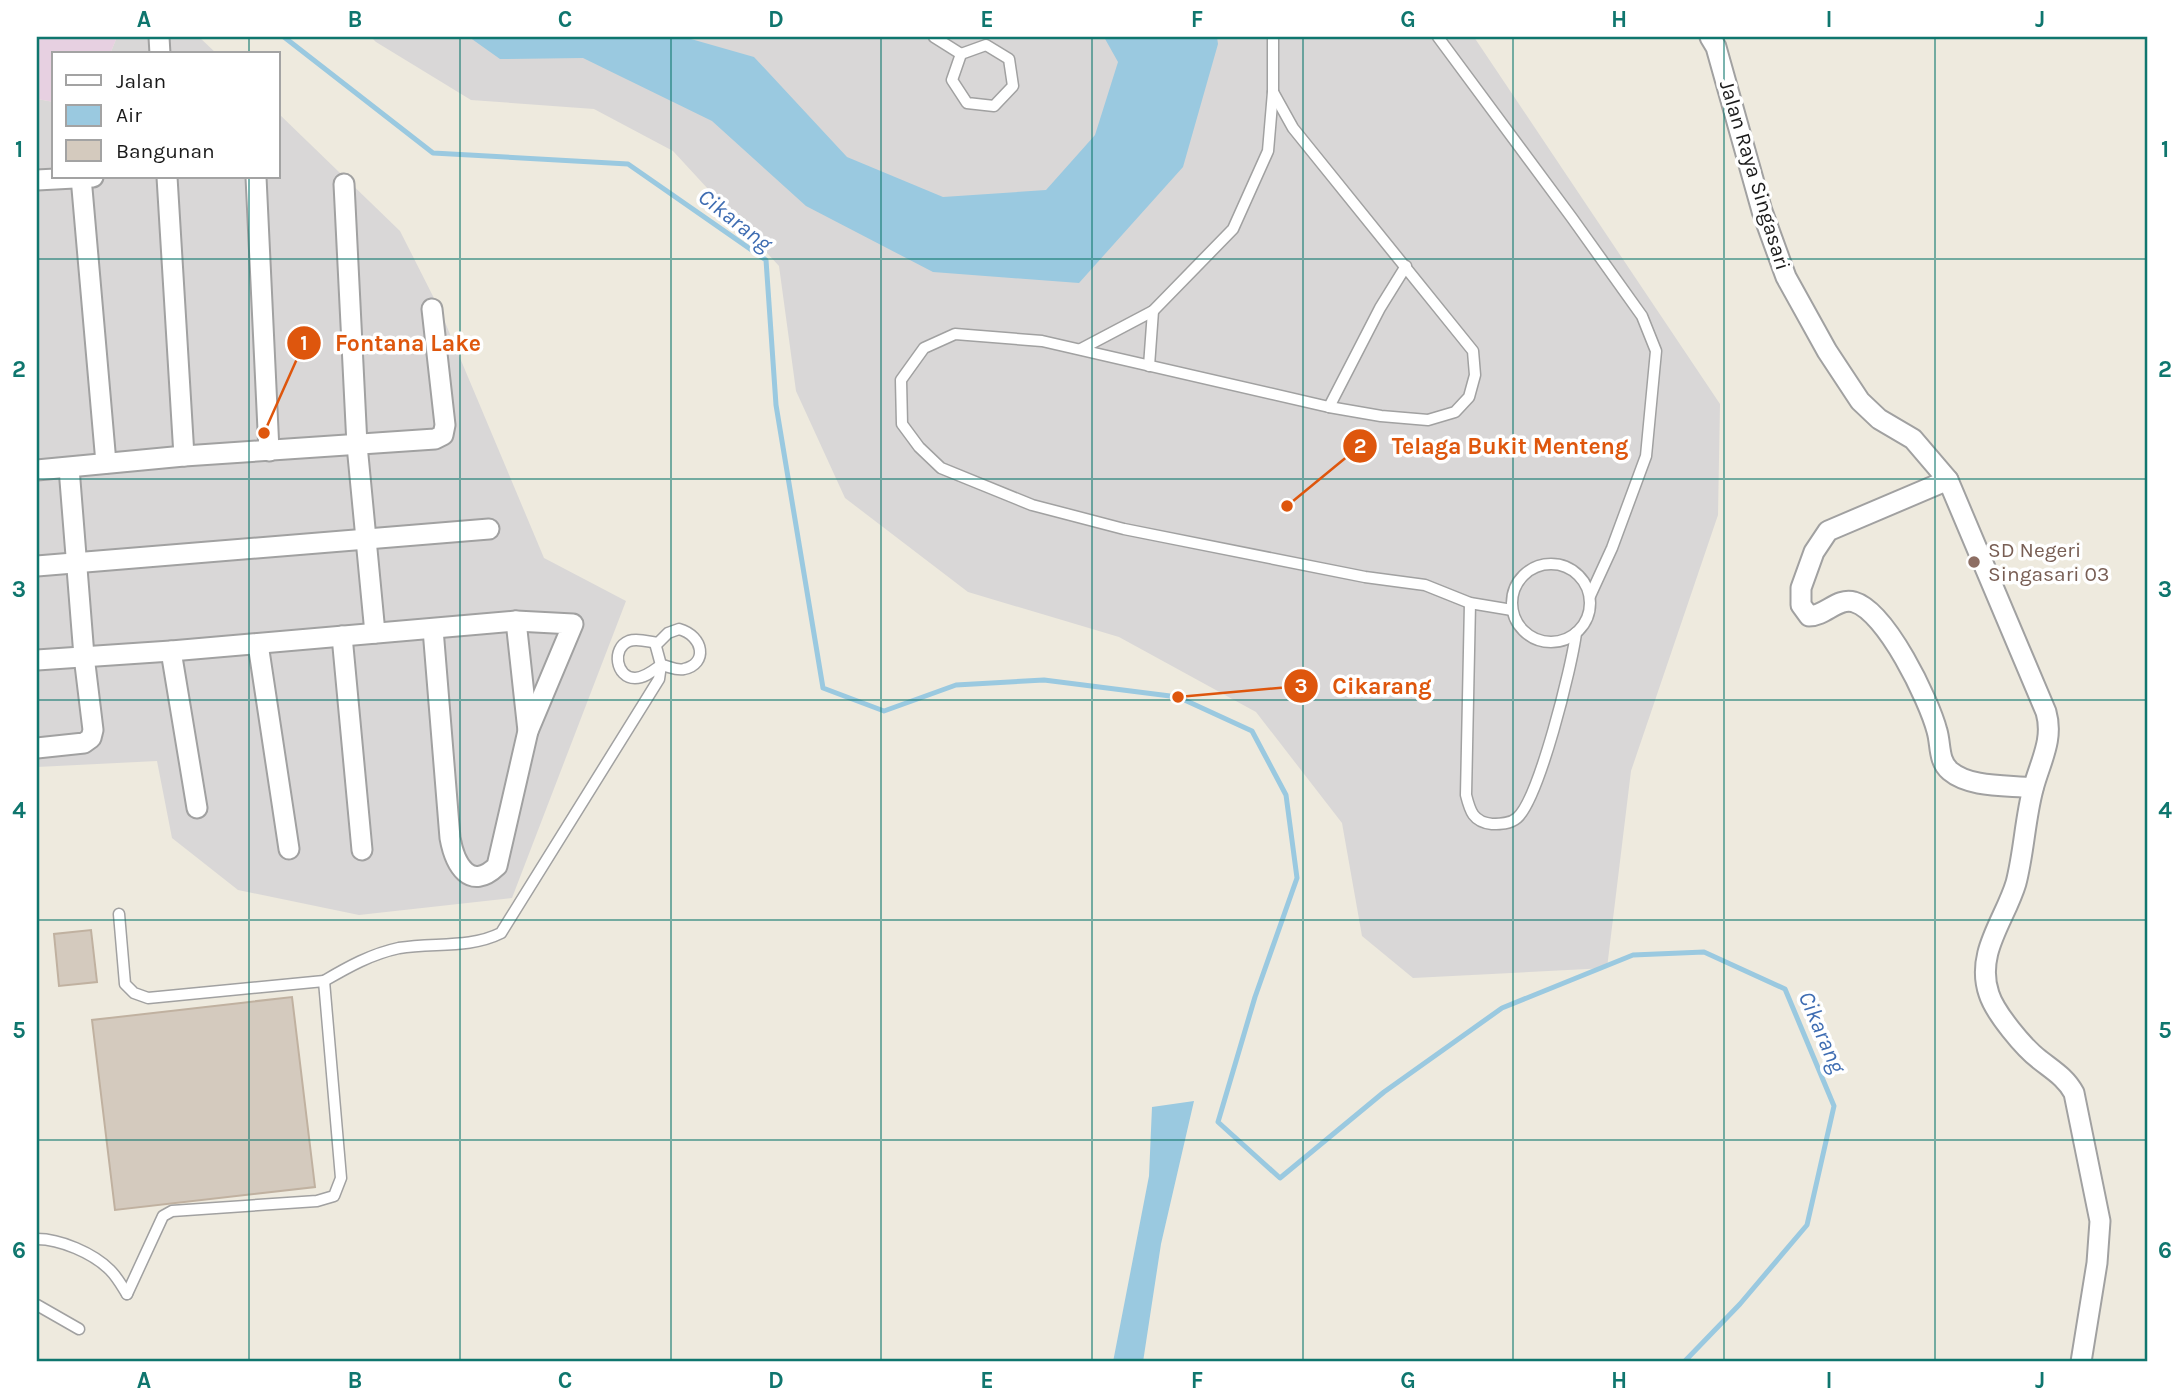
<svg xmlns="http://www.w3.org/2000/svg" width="2184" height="1399" font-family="Karla,sans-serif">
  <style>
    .residential { fill: #d9d7d7 }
    .industrial { fill: #e7d0e1 }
    .water { fill: #9ac9e0 }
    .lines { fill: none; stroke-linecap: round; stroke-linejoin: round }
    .stream { stroke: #9ac9e0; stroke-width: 5 }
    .building { fill: #d4cabe; stroke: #c0b1a0; stroke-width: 2 }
    .service-casing { stroke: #a1a1a1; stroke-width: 13 }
    .minor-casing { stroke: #a1a1a1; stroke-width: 23 }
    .service { stroke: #fff; stroke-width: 10 }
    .minor { stroke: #fff; stroke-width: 19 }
    .grid { fill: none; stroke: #0f766e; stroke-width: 2; stroke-opacity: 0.55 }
    .education-dot { fill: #8d6e63; stroke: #fff; stroke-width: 2.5 }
    .labels { text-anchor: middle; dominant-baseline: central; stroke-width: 7; stroke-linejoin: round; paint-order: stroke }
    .street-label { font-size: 21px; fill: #1a1a1a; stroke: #fff }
    .education-label { font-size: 21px; fill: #785e54; stroke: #fff; text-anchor: start }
    .water-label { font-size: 23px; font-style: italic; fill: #3f6db2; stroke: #fff }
    .leader { fill: none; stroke: #de560d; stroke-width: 2.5 }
    .callout-dot { fill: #de560d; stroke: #fff; stroke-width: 2.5 }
    .mark-label { font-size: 21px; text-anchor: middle; font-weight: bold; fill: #fff }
    .callout-label { font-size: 23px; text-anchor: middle; font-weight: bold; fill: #de560d; stroke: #fff; stroke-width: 7; stroke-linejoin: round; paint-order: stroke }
    .neatline { fill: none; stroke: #0f766e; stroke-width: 2.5 }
    .grid-label { font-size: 23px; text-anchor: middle; font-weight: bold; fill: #0f766e }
  </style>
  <rect width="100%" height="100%" fill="#eeeade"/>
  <g class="residential">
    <path d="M117,37H199L217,54H110Z"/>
    <path d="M371,37H1474L1720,404L1718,515L1631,771L1607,968L1413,978L1362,936L1342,823L1256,712L1119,637L968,592L845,498L796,391L779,266L673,151L594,109L471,100L376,42Z"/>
    <path d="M37,99L54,102V177H278V113L400,231L439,308L544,558L626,601L512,898L359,915L238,890L172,838L157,761L37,767Z"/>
  </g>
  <path class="industrial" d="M37,37H117L110,54H54V102L37,99Z"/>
  <g class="water">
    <path d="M469,37H684L754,57L847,157L943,197L1046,190L1095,135L1118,62L1104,37H1217L1218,44L1183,167L1079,283L933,272L806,206L712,121L583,58L500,59Z"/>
    <path d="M1194,1101L1161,1244L1143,1362H1113L1149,1176L1152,1107Z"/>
  </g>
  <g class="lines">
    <path class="stream" d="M284,37L433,153L628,164L766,260L776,405L823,688L884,711L956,685L1044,680L1178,697L1252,731L1286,795L1297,878L1255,997L1218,1122L1280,1178L1384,1092L1502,1008L1633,955L1704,952L1785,989L1834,1106L1807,1225L1740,1304L1684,1362"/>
  </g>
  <g class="building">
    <path d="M91,930L97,982L59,986L54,934Z"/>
    <path d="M292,997L315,1187L115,1210L92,1020Z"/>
  </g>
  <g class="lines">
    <defs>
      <g id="service">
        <path d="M934,37L961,54"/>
        <path d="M1438,37L1572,218L1642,316L1656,351L1646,456L1612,548L1590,596"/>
        <path d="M986,45L1009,59L1013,86L994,106L967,103L952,80L961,54Z"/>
        <path d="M1273,92L1293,128L1473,351L1475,375L1469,397L1455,412L1428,420L1381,416L1329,407L1042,341L955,334L924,348L901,380L902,424L919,447L941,468L1032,505L1124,529L1365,577L1425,585L1470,603L1512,610"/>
        <path d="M1081,349L1153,311L1233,229L1268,151L1273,92V37"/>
        <path d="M1149,366L1153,311"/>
        <path d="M1329,407L1380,308L1406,266"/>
        <circle cx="1551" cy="603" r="39"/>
        <path d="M1470,603L1466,795C1470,811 1473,822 1492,824C1500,824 1510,824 1517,818C1539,799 1572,666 1576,633"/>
        <path d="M679,629C704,636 708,664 684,669C676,671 669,666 661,665C654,670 645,678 635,678C616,678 611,648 629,641C638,638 649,642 658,643L668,633Z"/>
        <path d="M119,914L125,984L134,993L148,998L324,981L341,1178L334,1196L317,1201L172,1211L163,1216L127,1294"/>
        <path d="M324,981C348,967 371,954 399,948C433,942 469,949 501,933L659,679L661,665L655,643"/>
        <path d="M37,1239C60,1239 93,1253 110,1270C117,1277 122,1286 127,1294"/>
        <path d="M37,1305L79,1329"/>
      </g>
      <g id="minor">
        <path d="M159,37L160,54"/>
        <path d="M1710,37L1716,47L1762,211L1786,277L1827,351L1860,401L1879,419L1913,439L1948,480L2046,712C2054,740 2040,762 2033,789C2025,819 2024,852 2016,883C2005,920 1975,953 1989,994C1995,1013 2024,1048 2040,1060C2054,1071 2066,1078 2074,1093L2100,1221L2097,1263L2081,1362"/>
        <path d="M81,177L106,463"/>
        <path d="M167,177L184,456"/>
        <path d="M256,177L269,451"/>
        <path d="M37,180L93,177"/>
        <path d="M344,184L357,445L375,633"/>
        <path d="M37,470L184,456L435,439L443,435L445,425L432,309"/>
        <path d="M1948,480L1828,531L1814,552L1801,588V605L1809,616C1825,616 1838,597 1854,602C1886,611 1929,700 1937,731C1941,744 1938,761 1950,771C1970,788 2008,785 2033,788"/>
        <path d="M37,566L489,529"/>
        <path d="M433,629L450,838C455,865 470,892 497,866L528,731L516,621"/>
        <path d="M342,636L362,850"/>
        <path d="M258,644L289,849"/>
        <path d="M171,651L197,808"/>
        <path d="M37,660L171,651L516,621L573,624L528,731"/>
        <path d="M37,748L84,743L91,738L93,730L84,656L69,468"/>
      </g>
    </defs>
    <use href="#service" class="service-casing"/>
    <use href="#minor" class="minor-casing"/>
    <use href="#service" class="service"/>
    <use href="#minor" class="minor"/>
  </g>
  <path class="grid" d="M249,37V54M460,37V1362M671,37V1362M881,37V1362M1092,37V1362M1303,37V1362M1513,37V1362M1724,37V1362M1935,37V1362M249,177V1362M37,259H2147M37,479H2147M37,700H2147M37,920H2147M37,1140H2147"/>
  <circle class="education-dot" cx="1974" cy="562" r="7"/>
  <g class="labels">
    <g class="street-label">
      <text transform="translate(1755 175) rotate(73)">Jalan Raya Singasari</text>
    </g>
    <g class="education-label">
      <text x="1988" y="550">SD Negeri<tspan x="1988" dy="24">Singasari 03</tspan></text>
    </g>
    <g class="water-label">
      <text transform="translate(735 220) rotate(38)">Cikarang</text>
      <text transform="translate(1822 1032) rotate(67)">Cikarang</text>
    </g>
  </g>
  <path class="leader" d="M264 433L304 343M1287 506L1360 446M1178 697L1301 686"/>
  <g class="callout-dot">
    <circle cx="264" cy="433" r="7"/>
    <circle cx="1287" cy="506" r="7"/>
    <circle cx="1178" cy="697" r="7"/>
    <circle cx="304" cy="343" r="18"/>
    <circle cx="1360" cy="446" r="18"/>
    <circle cx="1301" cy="686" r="18"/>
  </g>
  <g class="mark-label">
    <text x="304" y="350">1</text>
    <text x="1360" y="453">2</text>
    <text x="1301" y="693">3</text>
  </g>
  <g class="callout-label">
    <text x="408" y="351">Fontana Lake</text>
    <text x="1510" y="454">Telaga Bukit Menteng</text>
    <text x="1382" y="694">Cikarang</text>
  </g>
  <rect width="2184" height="1399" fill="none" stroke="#ffffff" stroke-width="77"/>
  <rect x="52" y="52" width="228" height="126" fill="#ffffff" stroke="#a3a3a3" stroke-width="2"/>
  <rect x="66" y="75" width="35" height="10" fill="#ffffff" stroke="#a3a3a3" stroke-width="2"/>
  <text x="116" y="88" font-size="21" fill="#1a1a1a">Jalan</text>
  <rect x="66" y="105" width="35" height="21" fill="#9ac9e0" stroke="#a3a3a3" stroke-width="2"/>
  <text x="116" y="122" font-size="21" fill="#1a1a1a">Air</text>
  <rect x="66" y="140" width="35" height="21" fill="#d4cabe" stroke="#a3a3a3" stroke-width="2"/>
  <text x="116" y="158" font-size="21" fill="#1a1a1a">Bangunan</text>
  <rect x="38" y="38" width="2108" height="1322" class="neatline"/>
  <g class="grid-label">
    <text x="144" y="27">A</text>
    <text x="355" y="27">B</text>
    <text x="565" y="27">C</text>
    <text x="776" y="27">D</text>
    <text x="987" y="27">E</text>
    <text x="1197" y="27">F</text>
    <text x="1408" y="27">G</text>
    <text x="1619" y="27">H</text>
    <text x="1829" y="27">I</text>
    <text x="2040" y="27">J</text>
    <text x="19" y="157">1</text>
    <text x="2165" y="157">1</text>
    <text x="19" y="377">2</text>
    <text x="2165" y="377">2</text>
    <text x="19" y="597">3</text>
    <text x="2165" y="597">3</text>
    <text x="19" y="818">4</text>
    <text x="2165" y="818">4</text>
    <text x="19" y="1038">5</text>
    <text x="2165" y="1038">5</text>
    <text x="19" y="1258">6</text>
    <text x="2165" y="1258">6</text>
    <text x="144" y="1388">A</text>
    <text x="355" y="1388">B</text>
    <text x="565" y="1388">C</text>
    <text x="776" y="1388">D</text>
    <text x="987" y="1388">E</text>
    <text x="1197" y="1388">F</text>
    <text x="1408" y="1388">G</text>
    <text x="1619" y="1388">H</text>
    <text x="1829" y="1388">I</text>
    <text x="2040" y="1388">J</text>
  </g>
</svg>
